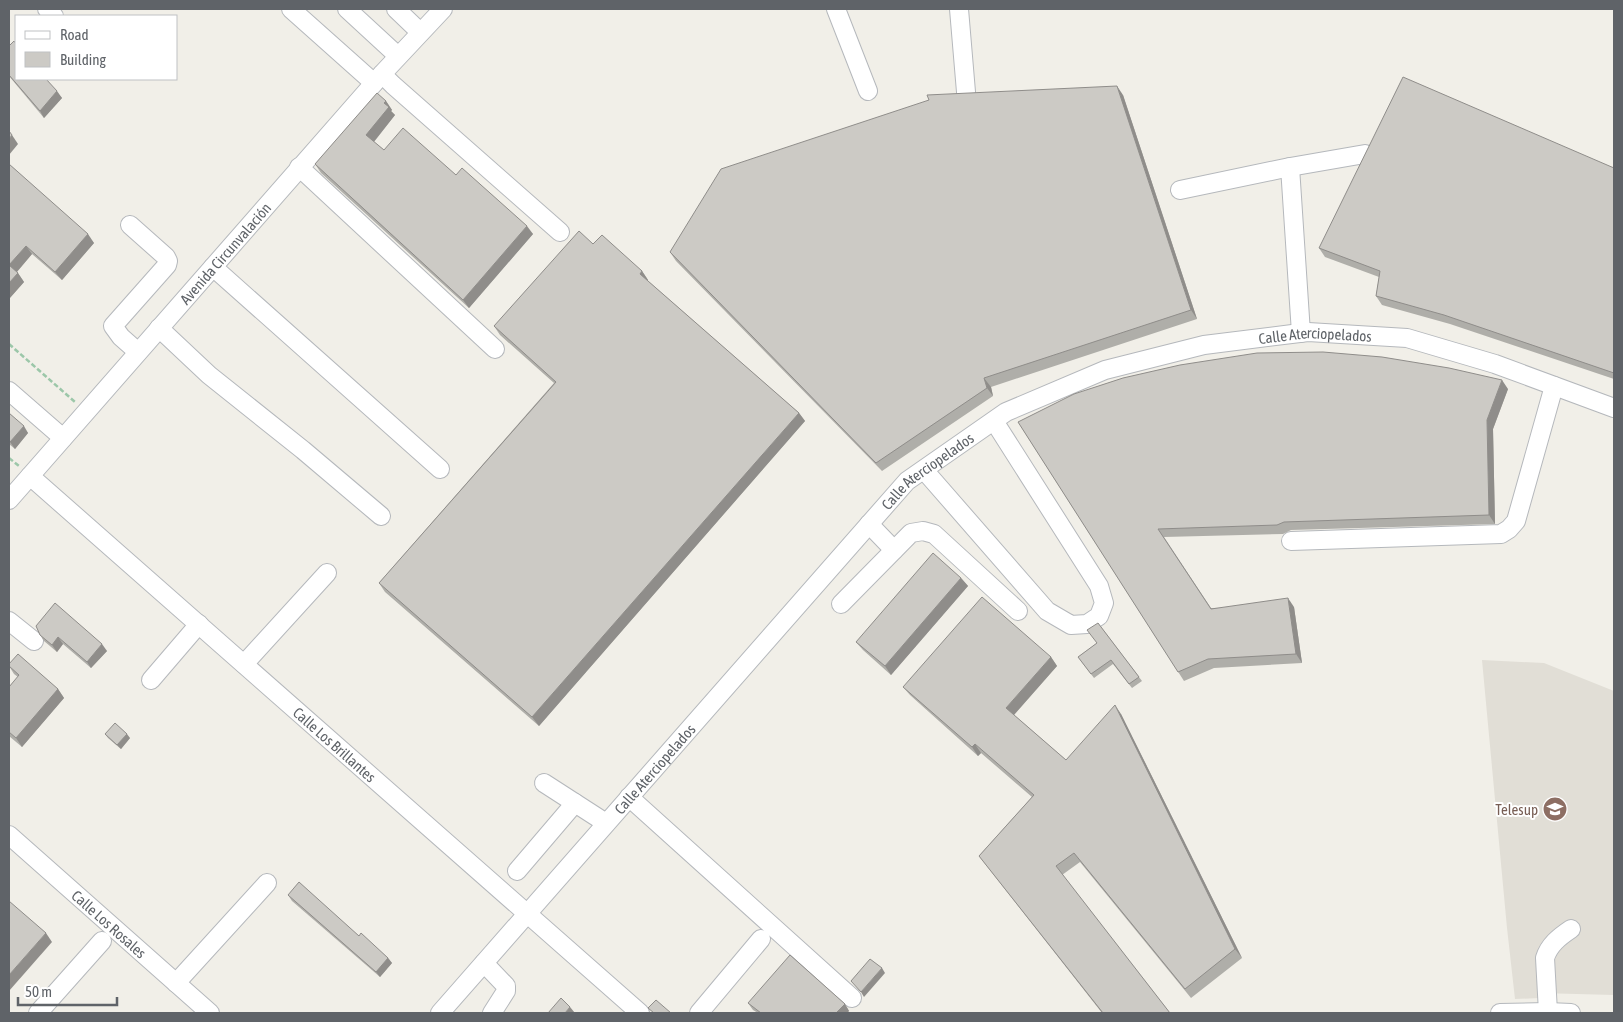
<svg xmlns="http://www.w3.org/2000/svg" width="1623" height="1022" font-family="'Asap Condensed',sans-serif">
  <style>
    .education { fill: #e1ded6 }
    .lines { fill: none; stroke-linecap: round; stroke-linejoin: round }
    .minor-casing { stroke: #b5b8bc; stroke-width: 20 }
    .path { stroke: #9cc7a9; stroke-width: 2.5; stroke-dasharray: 5 2.5; stroke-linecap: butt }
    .minor { stroke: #fff; stroke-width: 18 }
    .wall { fill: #afaea9 }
    .shaded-wall { fill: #8f8d8a }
    .building { fill: #cccac5; stroke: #8f8d8a }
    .labels { text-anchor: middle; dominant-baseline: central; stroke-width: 4; stroke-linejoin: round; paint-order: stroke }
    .street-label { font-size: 15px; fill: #5f6368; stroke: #fff }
    .education-label { font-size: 15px; fill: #785e54; stroke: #fff; text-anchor: end }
  </style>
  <rect width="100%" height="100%" fill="#f1efe8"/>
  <path class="education" d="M1482,660L1544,663L1614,691V995L1539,993V998L1515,999L1507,928Z"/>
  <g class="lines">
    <defs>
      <g id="minor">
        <path d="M47,9L54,16"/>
        <path d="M291,9L374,83"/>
        <path d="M347,9L398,56"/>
        <path d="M396,9L420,32"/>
        <path d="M836,9L868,91"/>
        <path d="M959,9L966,92"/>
        <path d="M382,74L393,85L560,232"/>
        <path d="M299,167L495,349"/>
        <path d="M1290,167L1301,333"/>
        <path d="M1180,190L1290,167L1365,154"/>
        <path d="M130,225L166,257L168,261L167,265L113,326L121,337L138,352"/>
        <path d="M213,267L440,469"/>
        <path d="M159,328L209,375L303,450L381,516"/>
        <path d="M9,391L63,438"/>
        <path d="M924,470L1047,611L1071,625L1087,624L1099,616L1104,603L1099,586L994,421"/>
        <path id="s1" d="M30,476L640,1013"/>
        <path id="s2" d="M9,500L382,74L443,9"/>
        <path d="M869,524L894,550"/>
        <path d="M1291,541L1501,534L1509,529L1516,521L1554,386"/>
        <path d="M841,604L911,533L923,531L934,534L1018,611"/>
        <path d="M9,621L34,641"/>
        <path d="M244,664L327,573"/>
        <path d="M151,680L199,624"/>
        <path d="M544,783L606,823"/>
        <path d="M629,797L852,998"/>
        <path id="s3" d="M9,835L210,1013"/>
        <path d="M517,871L575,803"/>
        <path d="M484,963L506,986V991L492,1013"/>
        <path d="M176,983L267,883"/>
        <path d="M1548,1012L1545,958C1549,945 1559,937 1571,929"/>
        <path d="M38,1013L102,941"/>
        <path id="s4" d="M440,1013L907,481L1006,412L1105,370L1204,345L1308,332L1407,338L1495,364L1614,408"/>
        <path d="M699,1013L761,939"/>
        <path d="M1500,1013L1548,1012L1571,1013"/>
      </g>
    </defs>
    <use href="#minor" class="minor-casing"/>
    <g class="path">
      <path d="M9,344L75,402"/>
      <path d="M9,458L19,466"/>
    </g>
    <use href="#minor" class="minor"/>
  </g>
  <g class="wall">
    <path d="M9,46L62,98L44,118L9,76Z"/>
    <path d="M1123,95L1197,319L991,387L993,396L882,471L676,261L670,252Z"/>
    <path d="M386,101L392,110L391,111L395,115L374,142L384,150L456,175L533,234L469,308L321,173L315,164Z"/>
    <path d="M9,164L94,243L62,280L32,254L17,272L24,282L9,299Z"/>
    <path d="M1614,168V379L1450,324L1382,305L1376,296L1379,277L1325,257L1319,248Z"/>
    <path d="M593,244L642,271L648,280V281L799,413L805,421L539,726L385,592L379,583L554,383L500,335L494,326Z"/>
    <path d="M1508,389L1493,429L1495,524L1291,530L1283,534L1164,537L1211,608L1294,607L1302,663L1214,668L1184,681L1018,422Z"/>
    <path d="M9,413L28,433L15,449L9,444Z"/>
    <path d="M961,578L968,586L891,675L863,650L856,642Z"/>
    <path d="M1098,623L1142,681L1132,688L1113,664L1094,678L1078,657L1097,643Z"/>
    <path d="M36,626L107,651L91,668L63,644L57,652L44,641L40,635Z"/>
    <path d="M1051,657L1057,666L1014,715L1066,760L1121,714L1242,958L1191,998L1080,862L1062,875L1170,1013H1102L979,856L1032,797L981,753L978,756L910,695L903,687Z"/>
    <path d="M9,666L58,689L64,698L22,747L9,736V687L18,677L14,674Z"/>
    <path d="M105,734L130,738L121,749L108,738Z"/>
    <path d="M288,895L359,936L388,958L392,963L380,977L292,901Z"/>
    <path d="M748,1003L845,1004L849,1011L847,1013H758L753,1010Z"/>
  </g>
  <g class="shaded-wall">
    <path d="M1117,86L1123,95L1197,319L1191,310Z"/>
    <path d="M57,91L62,98L44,118L40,111Z"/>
    <path d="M386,101L392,110L391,111L395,115L372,144L366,135Z"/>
    <path d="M12,135L18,144L9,155V139Z"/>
    <path d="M527,226L533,234L469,308L463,300Z"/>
    <path d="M88,234L94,243L62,280L55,272Z"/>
    <path d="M26,246L32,254L15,274L9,265Z"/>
    <path d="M642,271L648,280L646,283L640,274Z"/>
    <path d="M18,273L24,282L9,299V283Z"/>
    <path d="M984,378L991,387L993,396L987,388Z"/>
    <path d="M1502,380L1508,389L1493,429L1495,524L1489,515L1487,420Z"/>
    <path d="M799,413L805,421L539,726L532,717Z"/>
    <path d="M24,426L28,433L15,449L10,442Z"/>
    <path d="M961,578L968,586L891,675L885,666Z"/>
    <path d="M1288,598L1294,607L1302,663L1296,654Z"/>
    <path d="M58,637L63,644L57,652L52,645Z"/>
    <path d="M102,644L107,651L91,668L87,662Z"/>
    <path d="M1051,657L1057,666L1012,717L1006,708Z"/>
    <path d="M58,689L64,698L22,747L16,738Z"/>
    <path d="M1115,705L1121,714L1242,958L1235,949Z"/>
    <path d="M127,734L130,738L121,749L117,745Z"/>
    <path d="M975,744L981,753L978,756L972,747Z"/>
    <path d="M46,933L52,942L9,991V975Z"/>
    <path d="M388,958L392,963L380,977L376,972Z"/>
    <path d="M882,968L885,973L864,997L861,992Z"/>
    <path d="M845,1004L849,1011L847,1013H836Z"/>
    <path d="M570,1007L575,1013H565Z"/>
  </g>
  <g class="building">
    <path d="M14,41L16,44V79H46L57,91L40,111L9,75V46Z"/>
    <path d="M1403,77L1614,168V373L1444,315L1376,296L1380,271L1319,248Z"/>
    <path d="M1117,86L1191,310L984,378L987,388L876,463L670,252L721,169L929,100L927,95Z"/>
    <path d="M377,93L386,101L384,103L389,107L366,135L384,150L403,128L456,175L462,168L527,226L463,300L315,164Z"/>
    <path d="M9,131L12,135L9,139Z"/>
    <path d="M9,164L88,234L55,272L26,246L9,265L18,273L9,283Z"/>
    <path d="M579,231L593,244L602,235L642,271L640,274L799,413L532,717L379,583L556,382L494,326Z"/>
    <path d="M1323,352L1382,357L1449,368L1502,380L1487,420L1489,515L1284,522L1277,525L1158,529L1211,609L1288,598L1296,654L1208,659L1178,672L1018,422L1074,394L1123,378L1180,365L1257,353Z"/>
    <path d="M9,413L24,426L10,442L9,441Z"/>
    <path d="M933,553L961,578L885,666L856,642Z"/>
    <path d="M982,597L1051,657L1006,708L1066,760L1115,705L1235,949L1185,989L1074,853L1056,866L1170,1013H1103L979,856L1034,795L975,744L972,747L903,687Z"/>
    <path d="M55,603L102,644L87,662L58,637L52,645L40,635L36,626Z"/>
    <path d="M1098,623L1139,677L1129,684L1111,660L1091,674L1078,657L1097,643L1087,630Z"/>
    <path d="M18,654L58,689L16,738L9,732V687L19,675L9,666V664Z"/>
    <path d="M115,723L127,734L117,745L105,734Z"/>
    <path d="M299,882L359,936L361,933L388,958L376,972L288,895Z"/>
    <path d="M9,901L46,933L9,975Z"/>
    <path d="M790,955L845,1004L836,1013H761L748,1003Z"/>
    <path d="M870,959L882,968L861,992L851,981Z"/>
    <path d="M561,998L570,1007L565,1013H548Z"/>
    <path d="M656,1000L671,1013H654L648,1008Z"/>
  </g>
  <defs>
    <symbol id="university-disc" viewBox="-11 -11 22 22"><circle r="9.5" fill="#8d6e63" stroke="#fff"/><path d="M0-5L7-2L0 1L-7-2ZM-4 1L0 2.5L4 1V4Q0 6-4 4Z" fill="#fff"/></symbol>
  </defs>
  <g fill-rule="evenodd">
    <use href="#university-disc" x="1541" y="795" width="28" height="28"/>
  </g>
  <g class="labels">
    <g class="street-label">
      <text stroke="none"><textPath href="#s2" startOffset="328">Avenida Circunvalación</textPath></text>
      <text stroke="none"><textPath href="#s4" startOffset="1150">Calle Aterciopelados</textPath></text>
      <text stroke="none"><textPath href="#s4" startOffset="730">Calle Aterciopelados</textPath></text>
      <text stroke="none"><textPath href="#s1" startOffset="406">Calle Los Brillantes</textPath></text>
      <text stroke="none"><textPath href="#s4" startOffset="325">Calle Aterciopelados</textPath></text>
      <text stroke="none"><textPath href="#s3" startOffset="134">Calle Los Rosales</textPath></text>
    </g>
    <g class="education-label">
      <text x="1538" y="809">Telesup</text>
    </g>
  </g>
  <rect width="1623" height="1022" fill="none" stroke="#5f6368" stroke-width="20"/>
  <rect x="15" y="15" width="162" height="65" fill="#ffffff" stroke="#bfc1c3"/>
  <rect x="25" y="31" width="25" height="8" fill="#ffffff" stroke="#bfc1c3"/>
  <text x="60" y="40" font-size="15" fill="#5f6368">Road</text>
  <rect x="25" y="52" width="25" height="15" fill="#cccac5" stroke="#bfc1c3"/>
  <text x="60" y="65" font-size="15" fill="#5f6368">Building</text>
  <path d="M18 997v8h99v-8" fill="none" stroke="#5f6368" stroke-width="2.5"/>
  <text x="25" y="997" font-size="15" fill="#5f6368" stroke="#ffffff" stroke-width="4" paint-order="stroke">50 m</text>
</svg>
